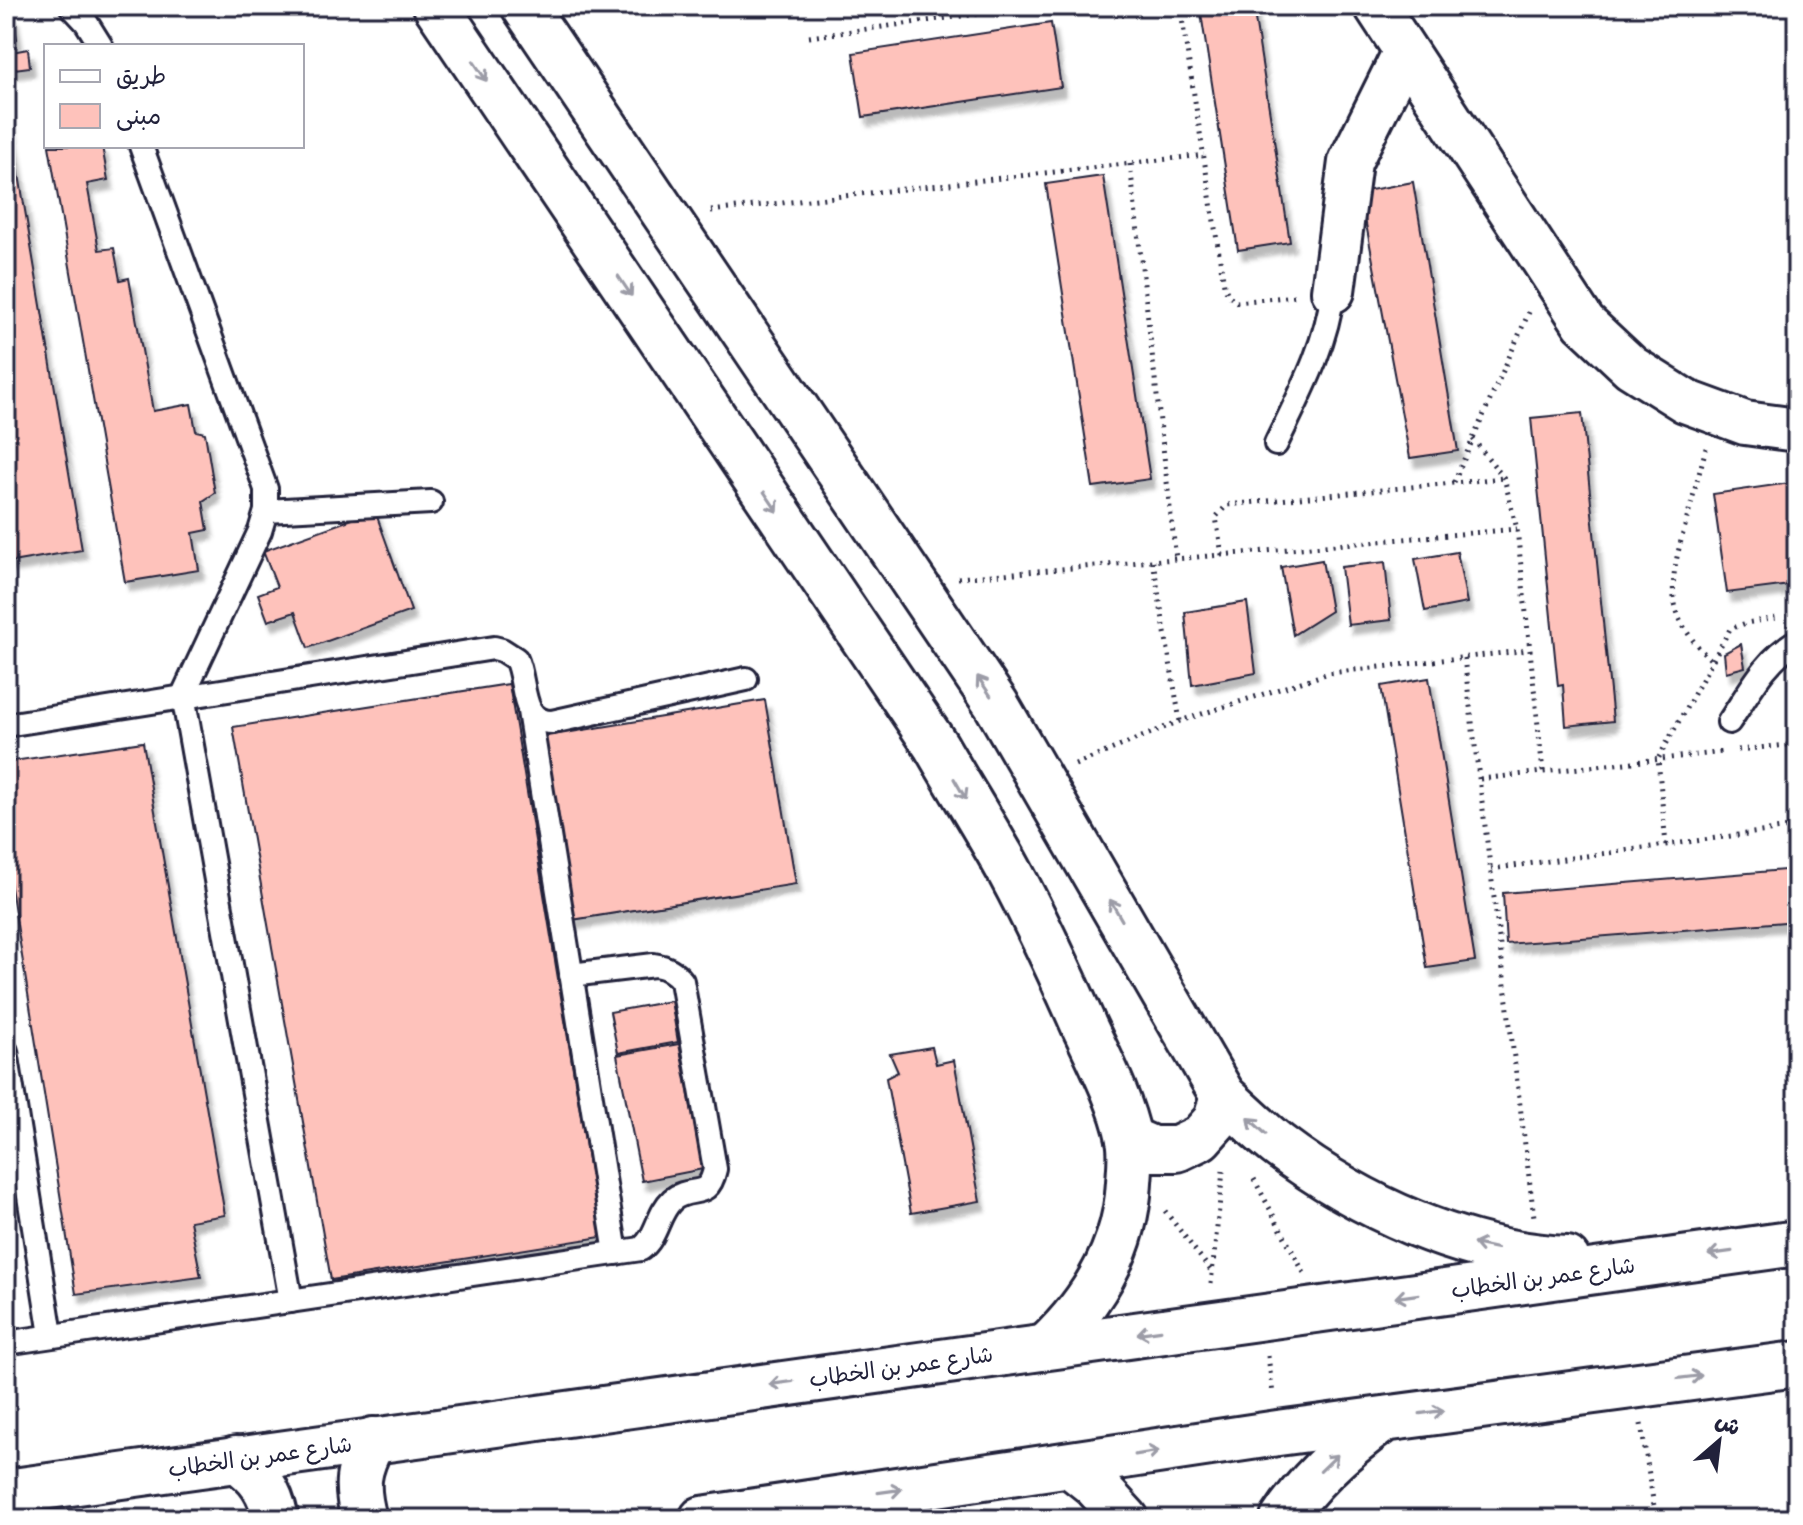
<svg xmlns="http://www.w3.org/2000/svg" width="1803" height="1525" font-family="Delius,'Playpen Sans Arabic',sans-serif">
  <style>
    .building { fill: #fec2bb; stroke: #22223b; stroke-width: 2; filter: url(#shadow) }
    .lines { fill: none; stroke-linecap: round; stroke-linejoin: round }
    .lane-casing { stroke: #22223b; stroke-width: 28 }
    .street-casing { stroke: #22223b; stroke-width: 48 }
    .secondary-casing { stroke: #22223b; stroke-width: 50 }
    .path { stroke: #22223b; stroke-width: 5; stroke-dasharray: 2 6; stroke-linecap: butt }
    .lane { stroke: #fff; stroke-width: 22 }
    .street { stroke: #fff; stroke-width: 42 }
    .secondary { stroke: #fff; stroke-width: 44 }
    .oneway { stroke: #9c9ca7 }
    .labels { text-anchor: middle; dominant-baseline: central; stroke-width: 7; stroke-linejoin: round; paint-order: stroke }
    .street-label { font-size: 22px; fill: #22223b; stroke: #fff }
  </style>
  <defs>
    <filter id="shadow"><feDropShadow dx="5" dy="9" stdDeviation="2" flood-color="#0004"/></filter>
  </defs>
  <rect width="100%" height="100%" fill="#fff"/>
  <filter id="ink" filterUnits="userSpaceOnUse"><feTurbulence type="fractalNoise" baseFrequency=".0125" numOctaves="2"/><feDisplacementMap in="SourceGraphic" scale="16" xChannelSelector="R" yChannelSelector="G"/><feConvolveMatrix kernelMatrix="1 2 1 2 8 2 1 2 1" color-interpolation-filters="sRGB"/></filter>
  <g filter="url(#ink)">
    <g class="building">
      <path d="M1209,6H1253L1290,242L1238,250L1200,7Z"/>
      <path d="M6,11L13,15L17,39L6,41Z"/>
      <path d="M1051,23L1061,87L863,117L853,53Z"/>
      <path d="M28,49L30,67L6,70V53Z"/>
      <path d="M6,97L82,550L6,563Z"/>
      <path d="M49,146H102L108,180L87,184L99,250L114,248L120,280L129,278L153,411L191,404L196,431L205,433L215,493L203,501L208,530L193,533L199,570L125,582Z"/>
      <path d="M1103,176L1150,479L1093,487L1046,184Z"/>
      <path d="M1413,182L1458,451L1410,458L1360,192Z"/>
      <path d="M1582,413L1613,721L1566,726L1563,685L1558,686L1531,418Z"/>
      <path d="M1797,482V584L1727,593L1713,494Z"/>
      <path d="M375,511L411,611L308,648L295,612L268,621L258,594L277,587L263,551Z"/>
      <path d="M1457,552L1467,603L1425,611L1415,559Z"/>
      <path d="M1322,560L1331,611L1293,635L1281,567Z"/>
      <path d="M1385,562L1391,620L1348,625L1341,567Z"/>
      <path d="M1247,602L1256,673L1192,685L1185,612Z"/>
      <path d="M1741,644L1745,667L1726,672L1724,653Z"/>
      <path d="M1429,678L1475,961L1427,968L1381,686Z"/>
      <path d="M509,684L601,1237L331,1280L233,727Z"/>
      <path d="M765,700L796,884L572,920L541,737Z"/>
      <path d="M143,742L225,1215L190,1221L201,1277L76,1294L6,856V762Z"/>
      <path d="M1797,869V921L1506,944L1503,893Z"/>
      <path d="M671,1001L678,1042L618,1053L610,1012Z"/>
      <path d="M679,1044L703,1169L642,1181L617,1055Z"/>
      <path d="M932,1047L936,1064L954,1060L980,1201L911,1213L886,1078L898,1072L890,1054Z"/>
    </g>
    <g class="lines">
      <defs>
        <g id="lane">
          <path d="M71,6L86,22L101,46"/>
          <path d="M141,146L266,489V511L260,531L183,695L291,1301"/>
          <path d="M1276,444C1300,394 1326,347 1333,291"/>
          <path d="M266,511L431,502"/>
          <path d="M529,711L616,1253"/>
          <path d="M1729,722C1748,694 1766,658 1797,641"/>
          <path d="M6,725L494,648L502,650L516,659C527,682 519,722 552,722L746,679"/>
          <path d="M6,1051L51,1335"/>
          <path d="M6,1343L641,1249C658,1236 657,1214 672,1200C691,1184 708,1202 715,1169L682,981C674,971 667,967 654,965L571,975"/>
        </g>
        <g id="street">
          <path d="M1376,6L1584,323L1631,367L1685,401L1745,423L1797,430"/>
          <path d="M1333,291L1350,162L1405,51"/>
        </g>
        <g id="secondary">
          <path d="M436,6L936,746C960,788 987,830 1010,872C1037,922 1061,974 1084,1026C1100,1060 1122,1103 1129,1139C1132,1153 1130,1168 1129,1182C1126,1248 1094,1301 1047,1346"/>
          <path d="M524,6L996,704L1223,1096C1241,1112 1259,1130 1278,1145C1360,1207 1463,1254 1567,1259"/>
          <path d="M1129,1139L1152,1149H1177L1200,1138L1216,1120L1223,1096"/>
          <path d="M236,1459C259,1475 270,1490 276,1519"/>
          <path d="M1070,1465L1094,1484L1126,1519"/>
          <path d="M6,1492L1797,1243"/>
          <path d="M364,1519C355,1485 357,1471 373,1440"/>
          <path d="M702,1519L1278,1433L1797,1364"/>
          <path d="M1283,1519C1309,1479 1344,1448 1383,1420"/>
        </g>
      </defs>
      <use href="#lane" class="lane-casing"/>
      <use href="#street" class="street-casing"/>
      <use href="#secondary" class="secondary-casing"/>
      <g class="path">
        <path d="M1180,6L1224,285L1228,295L1237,302L1295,296"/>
        <path d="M809,37L1035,6"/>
        <path d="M1130,164L1176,559"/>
        <path d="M711,211L1204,155"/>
        <path d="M1473,439L1504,478L1517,529L1543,772"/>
        <path d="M1706,448C1699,474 1692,500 1685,526C1668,586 1664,615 1712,661"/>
        <path d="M1454,482L1529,312"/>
        <path d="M1222,555L1216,517L1227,505L1504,478"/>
        <path d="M1153,561L1180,721"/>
        <path d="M958,578L1517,529"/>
        <path d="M1464,658L1534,1217"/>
        <path d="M1738,750L1797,744"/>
        <path d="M1075,765L1180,721L1329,673L1529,650"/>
        <path d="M1480,779L1724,752"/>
        <path d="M1666,845L1658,759L1730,629L1746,623L1777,618"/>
        <path d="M1491,869L1797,827"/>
        <path d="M1254,1179L1304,1273"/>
        <path d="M1165,1211L1212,1272"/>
        <path d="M1211,1284L1223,1171"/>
        <path d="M1268,1356L1273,1394"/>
        <path d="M1641,1424L1656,1519"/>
      </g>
      <use href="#lane" class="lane"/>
      <use href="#street" class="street"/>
      <use href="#secondary" class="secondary"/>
    </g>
    <defs><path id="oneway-shaft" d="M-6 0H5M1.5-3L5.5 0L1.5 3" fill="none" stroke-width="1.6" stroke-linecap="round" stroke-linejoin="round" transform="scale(2)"/></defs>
    <g class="oneway">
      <use href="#oneway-shaft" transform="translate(480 71) rotate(56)"/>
      <use href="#oneway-shaft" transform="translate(625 286) rotate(56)"/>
      <use href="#oneway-shaft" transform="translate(771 502) rotate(56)"/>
      <use href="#oneway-shaft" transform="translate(984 686) rotate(-124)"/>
      <use href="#oneway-shaft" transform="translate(960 789) rotate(60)"/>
      <use href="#oneway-shaft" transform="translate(1116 910) rotate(-120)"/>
      <use href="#oneway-shaft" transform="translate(1257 1126) rotate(-138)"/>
      <use href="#oneway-shaft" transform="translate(1485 1246) rotate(-168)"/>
      <use href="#oneway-shaft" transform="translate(1720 1253) rotate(172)"/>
      <use href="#oneway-shaft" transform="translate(1407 1296) rotate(172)"/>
      <use href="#oneway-shaft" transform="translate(1149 1332) rotate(172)"/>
      <use href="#oneway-shaft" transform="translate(1690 1377) rotate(-7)"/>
      <use href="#oneway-shaft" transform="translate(781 1383) rotate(172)"/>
      <use href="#oneway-shaft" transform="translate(1432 1412) rotate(-8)"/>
      <use href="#oneway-shaft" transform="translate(1147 1453) rotate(-9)"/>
      <use href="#oneway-shaft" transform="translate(1329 1463) rotate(-44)"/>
      <use href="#oneway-shaft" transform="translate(890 1491) rotate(-8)"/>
    </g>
  </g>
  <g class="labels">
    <g class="street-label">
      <text transform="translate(1543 1277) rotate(-8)">شارع عمر بن الخطاب</text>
      <text transform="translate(901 1366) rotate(-8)">شارع عمر بن الخطاب</text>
      <text transform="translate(260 1456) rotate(-8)">شارع عمر بن الخطاب</text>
    </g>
  </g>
  <rect width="1803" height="1525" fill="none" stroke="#fff" stroke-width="32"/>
  <rect x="16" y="16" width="1771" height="1493" fill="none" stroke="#22223b" stroke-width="3" filter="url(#ink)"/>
  <rect x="44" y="44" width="260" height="104" fill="#ffffff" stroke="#a7a7b1" stroke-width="2"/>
  <rect x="60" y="70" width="40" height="12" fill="#ffffff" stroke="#a7a7b1" stroke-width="2"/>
  <text x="116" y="84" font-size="24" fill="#22223b">طريق</text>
  <rect x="60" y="104" width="40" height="24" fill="#fec2bb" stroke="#a7a7b1" stroke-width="2"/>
  <text x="116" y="124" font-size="24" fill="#22223b">مبنى</text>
  <g transform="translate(1719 1441) rotate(28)" stroke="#ffffff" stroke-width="6" paint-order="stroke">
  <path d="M0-6L14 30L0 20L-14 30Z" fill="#22223b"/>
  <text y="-12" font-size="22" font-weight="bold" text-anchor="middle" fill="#22223b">ش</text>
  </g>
</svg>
